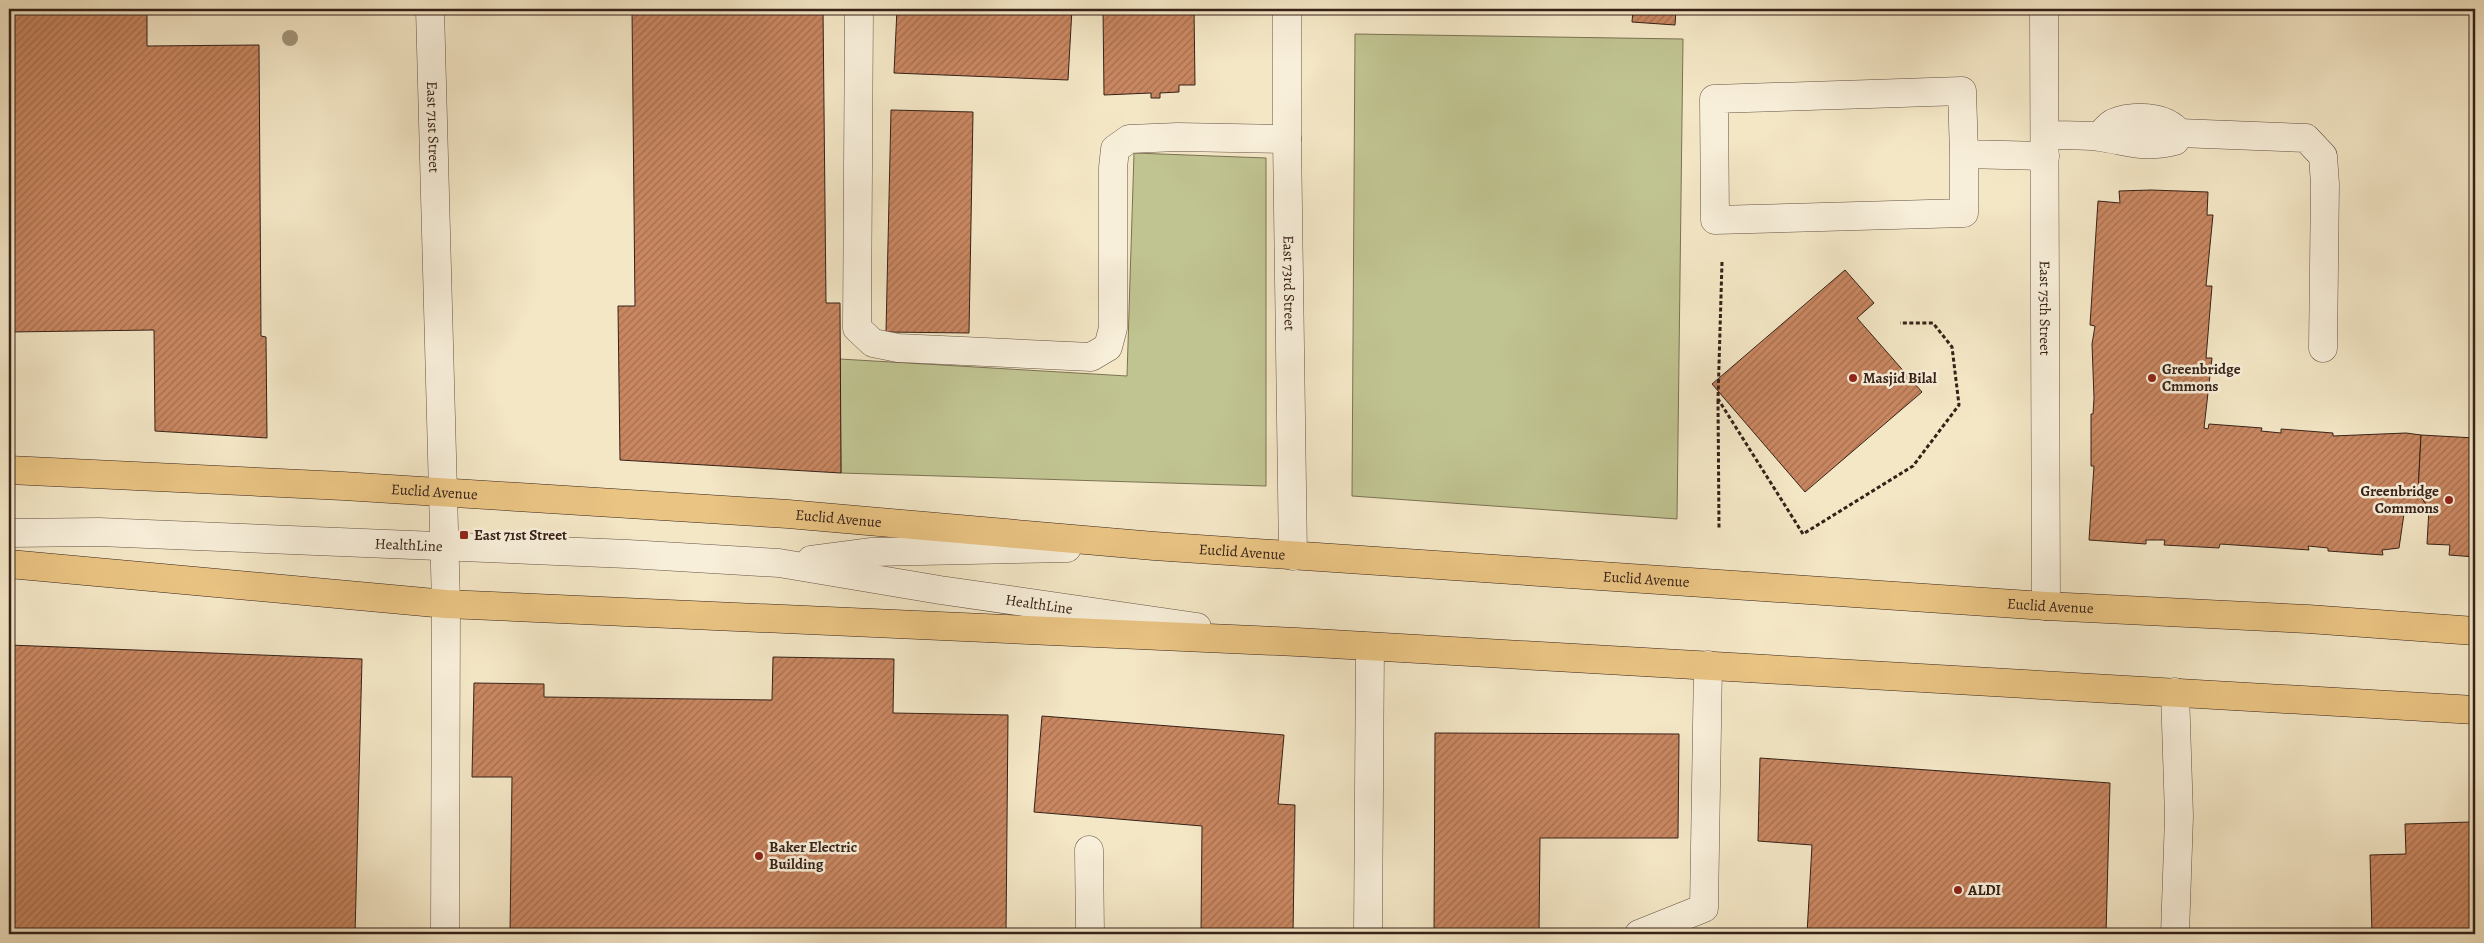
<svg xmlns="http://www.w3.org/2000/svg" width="2484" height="943" font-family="Alegreya,serif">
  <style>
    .green { fill: #c0c491; stroke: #7b7254 }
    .building { fill: url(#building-hatch); stroke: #362118 }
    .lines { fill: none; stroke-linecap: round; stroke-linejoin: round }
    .minor-casing { stroke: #665244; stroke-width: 29 }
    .major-casing { stroke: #362118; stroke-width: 29 }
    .path { stroke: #362118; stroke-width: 3; stroke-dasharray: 4 2.5; stroke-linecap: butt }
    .minor { stroke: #f8efda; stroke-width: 28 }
    .major { stroke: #eac483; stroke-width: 28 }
    .tree { fill: #a2957a }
    .poi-dot { fill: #8f2418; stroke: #f8efda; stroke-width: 2 }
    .labels { text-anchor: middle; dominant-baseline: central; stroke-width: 5; stroke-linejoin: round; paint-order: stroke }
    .street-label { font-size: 15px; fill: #362118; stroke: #f8efda }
    .poi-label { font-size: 15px; font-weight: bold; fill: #362118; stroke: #f8efda; text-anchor: start }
  </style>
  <defs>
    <pattern id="building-hatch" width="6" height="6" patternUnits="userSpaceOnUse" patternTransform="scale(1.25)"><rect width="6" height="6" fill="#c98761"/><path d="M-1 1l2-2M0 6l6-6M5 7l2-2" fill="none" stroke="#a46e4f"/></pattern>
  </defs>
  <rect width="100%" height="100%" fill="#f4e7c6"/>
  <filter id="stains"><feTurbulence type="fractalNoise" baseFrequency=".004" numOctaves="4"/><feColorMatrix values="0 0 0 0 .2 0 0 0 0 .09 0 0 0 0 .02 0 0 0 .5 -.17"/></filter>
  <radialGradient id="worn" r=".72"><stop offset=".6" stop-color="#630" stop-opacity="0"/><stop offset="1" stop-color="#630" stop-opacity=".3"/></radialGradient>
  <g class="green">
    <path d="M1355,34L1683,39L1677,519L1352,496Z"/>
    <path d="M1134,153L1266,158V486L841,473L840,359L1127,376Z"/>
  </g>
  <g class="building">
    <path d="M9,9H147V46L259,45L261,336L266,337L267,438L155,431L154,330L9,332Z"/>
    <path d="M632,9H823L826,303H840L841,473L620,460L618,306H635Z"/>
    <path d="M897,9H1072L1068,80L894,73Z"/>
    <path d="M1103,9H1194L1195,85H1179V92L1160,93V98H1151V93L1104,95Z"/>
    <path d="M1633,9H1676L1675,25L1632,22Z"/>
    <rect x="1823" y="9" width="95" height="2"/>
    <path d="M891,110L973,112L969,333L886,332Z"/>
    <path d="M2151,190L2208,192L2207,215H2213L2206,286H2212L2206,358H2212L2204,428L2208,429L2209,424L2262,428L2261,431L2281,433V429L2333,433V436L2406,433L2421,435L2418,493L2429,508L2405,507L2399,548L2382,550L2383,555L2328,551V548L2308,546L2309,550L2220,544L2219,548L2164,545L2165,540H2146V544L2089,540L2094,466H2091V414H2093L2094,398L2092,344L2095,326L2090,325L2098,201L2120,203L2119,191Z"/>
    <path d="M1845,270L1874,303L1857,318L1922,392L1805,492L1712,384Z"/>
    <path d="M2421,435L2475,438V557L2449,555L2450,545L2427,544L2429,508L2418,493Z"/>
    <path d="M9,645L362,659L355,934H9Z"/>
    <path d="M773,657L894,659L893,713L1008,715L1006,934H510L512,777H472L474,683L544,684V697L772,700Z"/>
    <path d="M1042,716L1284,735L1278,804L1295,805L1293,934H1201L1202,826L1034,812Z"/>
    <path d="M1435,733L1679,734L1678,838H1540L1539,934H1434Z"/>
    <path d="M1760,758L2110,783L2106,934H1807L1812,845L1758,841Z"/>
    <path d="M2471,822L2472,869H2475V934H2372L2370,855L2406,854L2405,824Z"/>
  </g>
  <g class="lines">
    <defs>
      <g id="minor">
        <path id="s1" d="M430,9L446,604L445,934"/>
        <path d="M859,9L857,328L873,343L898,348L1091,357L1108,347L1113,328V168L1115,149L1129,139L1178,137L1287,139"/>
        <path id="s2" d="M1287,9V139L1293,556"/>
        <path id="s3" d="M2044,9L2046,606"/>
        <path d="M2179,133L2306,138L2323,156L2325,184L2323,348"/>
        <path d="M2045,135C2062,136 2081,134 2099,137C2129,141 2143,149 2175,141L2179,133C2165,115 2132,115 2113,123C2108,126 2103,132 2099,137"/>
        <path d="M1964,154V213L1715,220L1714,99L1962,91L1964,154L2045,156"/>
        <path id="s4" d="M9,533L99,532L628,554L779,563L940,590L1197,627"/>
        <path d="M811,560L872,552L1067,548"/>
        <path d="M2175,692L2179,816L2175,934"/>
        <path d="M1089,850L1090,934"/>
        <path d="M1368,934L1370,647"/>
        <path d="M1639,934L1704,908L1708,665"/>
      </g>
      <g id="major">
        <path id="s5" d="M9,470L343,486L788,514L1154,546L2046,606L2308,619L2475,631"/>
        <path d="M9,564L446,604L1297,642L2475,710"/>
      </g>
    </defs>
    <use href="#minor" class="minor-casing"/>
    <use href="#major" class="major-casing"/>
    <g class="path">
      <path d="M1722,262L1718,399L1803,534L1913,466L1959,405L1952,347L1933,323H1900"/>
      <path d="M1718,400L1719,529"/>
    </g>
    <use href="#minor" class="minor"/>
    <use href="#major" class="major"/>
  </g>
  <circle class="tree" cx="290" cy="38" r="8"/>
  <g class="poi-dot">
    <circle cx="1853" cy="378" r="5"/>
    <circle cx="2152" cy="378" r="5"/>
    <circle cx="2449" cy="500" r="5"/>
    <rect x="459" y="530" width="10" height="10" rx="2.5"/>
    <circle cx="759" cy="856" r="5"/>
    <circle cx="1958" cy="890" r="5"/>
  </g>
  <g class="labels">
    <g class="street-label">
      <text stroke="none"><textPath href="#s1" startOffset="118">East 71st Street</textPath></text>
      <text stroke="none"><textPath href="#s2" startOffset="274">East 73rd Street</textPath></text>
      <text stroke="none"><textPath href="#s3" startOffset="299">East 75th Street</textPath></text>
      <text stroke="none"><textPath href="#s5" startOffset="426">Euclid Avenue</textPath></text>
      <text stroke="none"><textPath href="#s5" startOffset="831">Euclid Avenue</textPath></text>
      <text stroke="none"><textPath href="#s4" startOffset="400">HealthLine</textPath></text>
      <text stroke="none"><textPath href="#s5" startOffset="1236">Euclid Avenue</textPath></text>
      <text stroke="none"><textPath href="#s5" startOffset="1641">Euclid Avenue</textPath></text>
      <text stroke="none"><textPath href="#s4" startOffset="1034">HealthLine</textPath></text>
      <text stroke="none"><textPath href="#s5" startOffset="2046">Euclid Avenue</textPath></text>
    </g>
    <g class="poi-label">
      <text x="2162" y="369">Greenbridge<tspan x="2162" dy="17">Cmmons</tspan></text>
      <text x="1863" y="378">Masjid Bilal</text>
      <text x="2439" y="491" text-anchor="end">Greenbridge<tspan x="2439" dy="17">Commons</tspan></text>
      <text x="474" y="535">East 71st Street</text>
      <text x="769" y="847">Baker Electric<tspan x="769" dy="17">Building</tspan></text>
      <text x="1968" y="890">ALDI</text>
    </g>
  </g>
  <rect width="2484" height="943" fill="none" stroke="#f4e7c6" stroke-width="30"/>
  <rect x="10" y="10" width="2464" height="923" fill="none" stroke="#362118" stroke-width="2.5"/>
  <rect x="15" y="15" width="2454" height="913" fill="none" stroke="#362118"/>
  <rect width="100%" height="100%" filter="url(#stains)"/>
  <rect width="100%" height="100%" fill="url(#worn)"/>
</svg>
